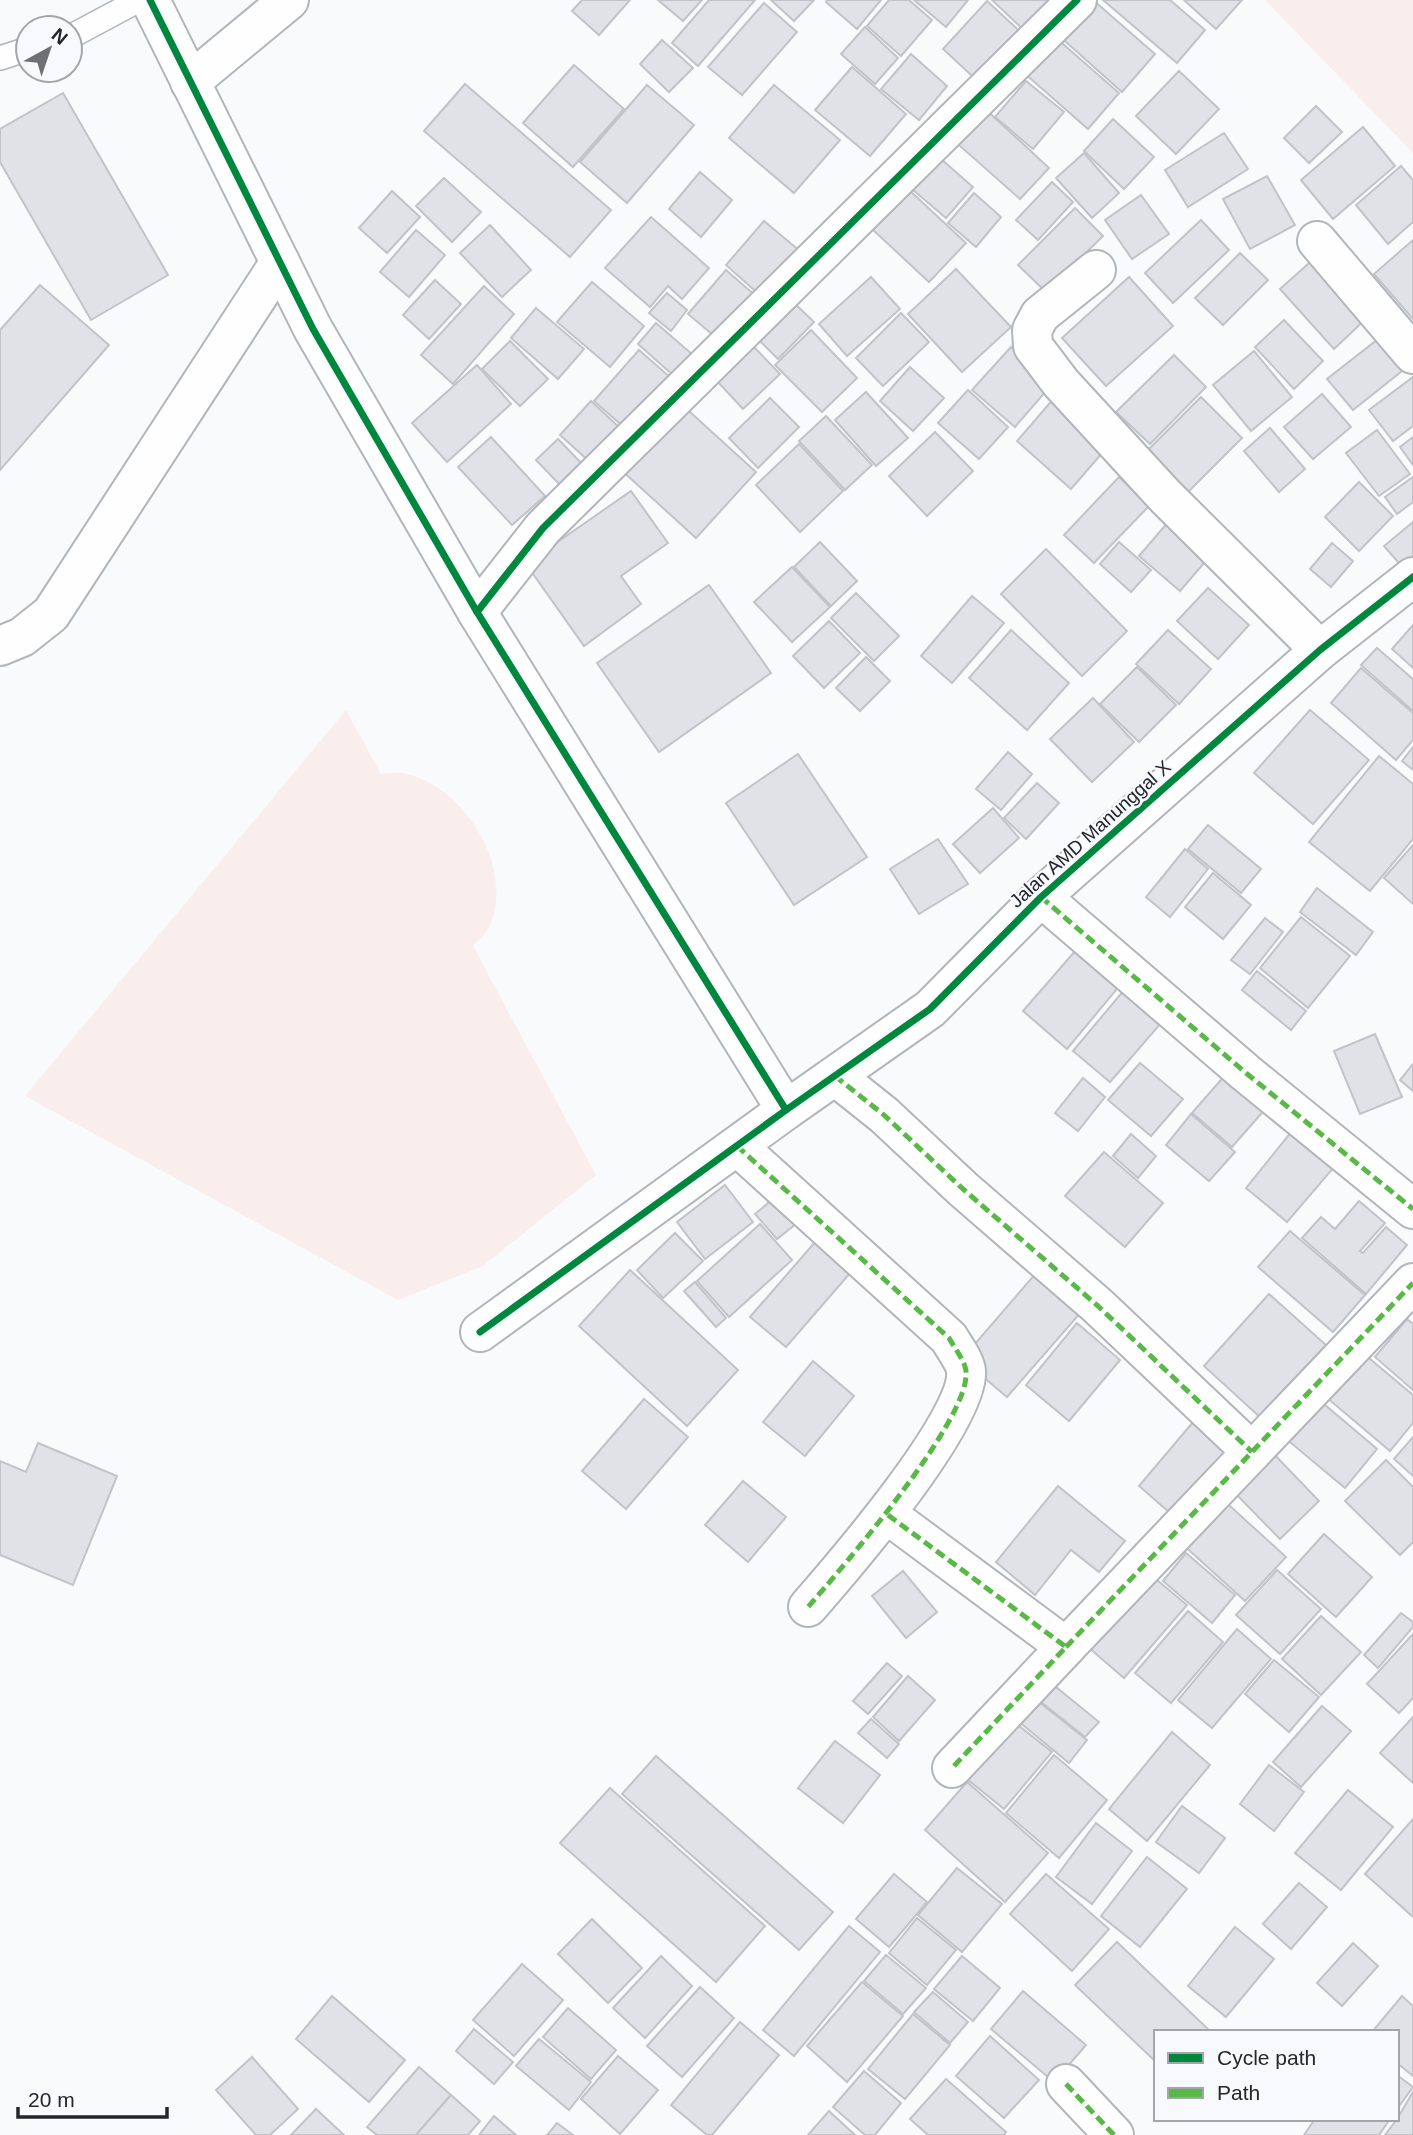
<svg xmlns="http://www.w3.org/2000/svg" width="1413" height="2135" font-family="Helvetica,sans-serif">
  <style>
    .green { fill: #faeeed }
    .building { fill: #e0e2e7; stroke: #c0c4c8; stroke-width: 2 }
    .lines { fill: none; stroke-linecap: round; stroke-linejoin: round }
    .service-casing { stroke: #b2b5b9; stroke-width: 26 }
    .minor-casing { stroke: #b2b5b9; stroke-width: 42 }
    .service { stroke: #fefeff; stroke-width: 23 }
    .minor { stroke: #fefeff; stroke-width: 38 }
    .quiet { stroke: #58b947; stroke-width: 5; stroke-dasharray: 10 5; stroke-linecap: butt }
    .cycleway-casing { stroke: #f7f9fd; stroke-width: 11 }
    .cycleway { stroke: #00873e; stroke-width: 7 }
    .labels { text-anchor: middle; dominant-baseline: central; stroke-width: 5; stroke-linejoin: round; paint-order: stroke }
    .street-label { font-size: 19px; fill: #23262d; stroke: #f7f9fd }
  </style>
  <rect width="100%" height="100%" fill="#f8fafc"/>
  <g class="green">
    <path d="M1265,0H1413V153Z"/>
    <path d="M346,710L381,774C387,774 396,772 402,773C463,784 515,866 490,925C487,933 478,940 473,946L596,1175L483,1266L398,1300L25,1096Z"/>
  </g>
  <g class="building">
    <path d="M582,0H630L599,35L572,11Z"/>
    <path d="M658,0H702L683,21Z"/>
    <path d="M709,0H755L698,66L672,43Z"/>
    <path d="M771,0H814L794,21Z"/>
    <path d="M827,0H881L857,29L826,2Z"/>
    <path d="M889,0H909L932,20L901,56L867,26Z"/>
    <path d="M914,0H968L946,27Z"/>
    <path d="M992,0H1062L1029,35Z"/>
    <path d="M1093,0L1155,54L1122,92L1056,33Z"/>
    <path d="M1103,0H1170L1205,30L1177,63Z"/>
    <path d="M1184,0H1242L1216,29Z"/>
    <path d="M987,1L1028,39L984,87L943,49Z"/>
    <path d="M764,3L797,32L742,95L708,67Z"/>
    <path d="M865,27L898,58L875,84L841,54Z"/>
    <path d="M1055,37L1119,93L1088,129L1023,72Z"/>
    <path d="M662,40L693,68L669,92L640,64Z"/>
    <path d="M911,54L947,86L919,120L881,89Z"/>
    <path d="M574,65L624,109L573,167L523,123Z"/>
    <path d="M852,67L906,114L870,156L815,110Z"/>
    <path d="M1179,71L1219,109L1176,154L1136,116Z"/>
    <path d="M1026,81L1064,112L1033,149L995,117Z"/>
    <path d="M465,84L611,210L570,257L424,131Z"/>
    <path d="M647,85L694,125L627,203L580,162Z"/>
    <path d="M774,85L840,140L794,193L729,138Z"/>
    <path d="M63,93L168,275L91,320L0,162V129Z"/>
    <path d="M981,105L1049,168L1020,199L951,138Z"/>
    <path d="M1316,106L1342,132L1309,163L1284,138Z"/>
    <path d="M1113,119L1154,157L1124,189L1084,151Z"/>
    <path d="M1363,127L1395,166L1333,219L1301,180Z"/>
    <path d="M1224,133L1248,169L1188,207L1165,170Z"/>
    <path d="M933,152L973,187L946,218L906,184Z"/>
    <path d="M1084,153L1119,193L1092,218L1056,178Z"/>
    <path d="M1401,166L1413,180V222L1388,244L1356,205Z"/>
    <path d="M700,172L732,200L701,237L669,209Z"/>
    <path d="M1267,176L1295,225L1250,249L1223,199Z"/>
    <path d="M444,178L481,212L452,242L416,206Z"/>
    <path d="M1052,182L1073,202L1038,240L1016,220Z"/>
    <path d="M909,190L966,243L929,282L872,229Z"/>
    <path d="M392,191L420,217L387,253L359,228Z"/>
    <path d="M974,193L1001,217L976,247L948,223Z"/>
    <path d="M1141,195L1169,234L1132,259L1105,220Z"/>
    <path d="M1075,208L1103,236L1046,292L1018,265Z"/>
    <path d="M651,217L709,268L682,299L668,286L650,307L605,268Z"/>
    <path d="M1201,220L1229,250L1173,303L1145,273Z"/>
    <path d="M764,221L800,251L761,296L726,265Z"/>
    <path d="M490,225L531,270L502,297L460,253Z"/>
    <path d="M416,230L445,255L409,297L380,272Z"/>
    <path d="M1413,240V319L1374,274Z"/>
    <path d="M1240,253L1268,280L1223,325L1195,298Z"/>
    <path d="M1317,256L1371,314L1334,349L1280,289Z"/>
    <path d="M956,269L1011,327L962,372L908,314Z"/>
    <path d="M726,270L757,297L719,340L688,314Z"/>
    <path d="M871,277L900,309L847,356L819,324Z"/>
    <path d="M1129,277L1173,326L1106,386L1062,338Z"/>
    <path d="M435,280L461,304L429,339L403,315Z"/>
    <path d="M592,282L644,326L610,367L557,322Z"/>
    <path d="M40,285L109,345L0,470V330Z"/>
    <path d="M484,286L514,314L453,384L421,355Z"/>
    <path d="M667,293L687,310L671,331L649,313Z"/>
    <path d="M787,296L814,322L778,359L751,332Z"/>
    <path d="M536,308L584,349L558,379L511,338Z"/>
    <path d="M901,313L929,342L883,386L856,358Z"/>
    <path d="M1284,320L1323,361L1294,389L1255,347Z"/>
    <path d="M656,323L693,355L675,377L638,344Z"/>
    <path d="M811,330L857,378L822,412L775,365Z"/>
    <path d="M1382,336L1407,367L1353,410L1327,379Z"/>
    <path d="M510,341L548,379L520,406L482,369Z"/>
    <path d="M753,346L780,374L743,409L717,381Z"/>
    <path d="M1011,347L1053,383L1015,427L972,390Z"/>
    <path d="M639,350L671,378L626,429L594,401Z"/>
    <path d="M1254,351L1292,397L1251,431L1213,385Z"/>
    <path d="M1174,355L1206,387L1150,444L1116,412Z"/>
    <path d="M477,365L511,404L447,462L412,423Z"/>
    <path d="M910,367L944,398L913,431L880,401Z"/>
    <path d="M1413,377V426L1393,441L1369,410Z"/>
    <path d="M968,390L1008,427L979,459L938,423Z"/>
    <path d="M866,392L908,438L876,466L835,420Z"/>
    <path d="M1322,394L1351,427L1313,459L1284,427Z"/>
    <path d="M1055,397L1109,445L1071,489L1017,441Z"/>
    <path d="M1201,397L1242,438L1182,498L1141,457Z"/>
    <path d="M770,398L799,427L758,468L729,438Z"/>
    <path d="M591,401L621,429L591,463L560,435Z"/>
    <path d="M679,402L756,472L696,538L619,468Z"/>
    <path d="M826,416L872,465L845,490L799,441Z"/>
    <path d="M1270,428L1305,469L1279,492L1244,451Z"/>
    <path d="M1377,430L1410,474L1379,496L1346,453Z"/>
    <path d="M935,432L973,471L927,516L889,476Z"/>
    <path d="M491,437L545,496L512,525L458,467Z"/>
    <path d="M1413,437V465L1400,447Z"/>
    <path d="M558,439L586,468L564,489L536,460Z"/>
    <path d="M799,444L843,491L800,532L756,485Z"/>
    <path d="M1119,477L1149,506L1094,563L1064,535Z"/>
    <path d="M1413,477V502L1397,514L1385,497Z"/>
    <path d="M1359,482L1393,516L1359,551L1325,517Z"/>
    <path d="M631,491L668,543L621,576L641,604L584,646L526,564Z"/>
    <path d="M1169,521L1210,556L1180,591L1139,556Z"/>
    <path d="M1413,522V562L1405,570L1384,546Z"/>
    <path d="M820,542L857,581L831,606L794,567Z"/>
    <path d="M1119,542L1151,570L1131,592L1100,564Z"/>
    <path d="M1332,543L1353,561L1331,587L1310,569Z"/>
    <path d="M1046,549L1127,631L1082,676L1001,594Z"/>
    <path d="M792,567L830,607L792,642L754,602Z"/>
    <path d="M709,585L771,673L659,752L597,663Z"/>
    <path d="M1208,588L1249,625L1218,659L1177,621Z"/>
    <path d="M856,593L899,636L874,661L831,618Z"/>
    <path d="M972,596L1004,623L952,683L921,656Z"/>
    <path d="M829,621L860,653L824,688L793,656Z"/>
    <path d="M1413,625V668L1392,649Z"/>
    <path d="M1011,630L1069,683L1027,730L969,678Z"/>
    <path d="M1168,630L1211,669L1179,704L1136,664Z"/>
    <path d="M1377,648L1413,679V711L1361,665Z"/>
    <path d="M866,657L890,681L860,711L836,688Z"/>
    <path d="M1137,667L1176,705L1139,742L1100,704Z"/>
    <path d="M1361,668L1413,713V740L1396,760L1331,703Z"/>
    <path d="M1093,698L1134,742L1092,782L1050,739Z"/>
    <path d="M1310,710L1369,760L1313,824L1254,773Z"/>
    <path d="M1413,747V770L1402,761Z"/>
    <path d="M1008,752L1032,774L1001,810L976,789Z"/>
    <path d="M798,754L867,857L794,905L726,803Z"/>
    <path d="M1379,756L1413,784V839L1370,891L1309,842Z"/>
    <path d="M1037,783L1059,803L1026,839L1004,818Z"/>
    <path d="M993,808L1019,838L980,873L953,844Z"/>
    <path d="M1208,825L1261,869L1241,893L1188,849Z"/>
    <path d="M938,839L968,884L919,914L890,869Z"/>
    <path d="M1413,845V904L1384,878Z"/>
    <path d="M1185,849L1208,869L1170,917L1146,897Z"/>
    <path d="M1213,873L1251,905L1223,939L1185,907Z"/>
    <path d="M1317,888L1373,932L1356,955L1300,912Z"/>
    <path d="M1301,917L1350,956L1308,1008L1260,968Z"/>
    <path d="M1265,918L1283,932L1250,974L1231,960Z"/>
    <path d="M1083,942L1126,978L1067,1049L1023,1011Z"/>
    <path d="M1257,971L1306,1011L1291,1030L1242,990Z"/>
    <path d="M1130,983L1168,1015L1110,1082L1073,1051Z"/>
    <path d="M1375,1034L1402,1097L1360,1114L1334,1051Z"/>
    <path d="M1140,1063L1183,1099L1151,1136L1108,1100Z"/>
    <path d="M1413,1064V1091L1400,1080Z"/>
    <path d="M1227,1073L1267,1107L1232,1147L1192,1113Z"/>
    <path d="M1083,1078L1105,1097L1078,1131L1055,1113Z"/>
    <path d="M1191,1114L1235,1152L1209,1181L1166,1145Z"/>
    <path d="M1292,1131L1335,1166L1287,1222L1246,1188Z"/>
    <path d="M1131,1134L1156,1156L1138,1178L1113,1156Z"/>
    <path d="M1104,1152L1163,1203L1125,1247L1065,1196Z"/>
    <path d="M725,1185L753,1222L705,1259L677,1222Z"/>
    <path d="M780,1193L802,1219L777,1239L755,1214Z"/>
    <path d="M1359,1201L1385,1223L1360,1251L1363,1253L1386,1227L1407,1245L1366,1294L1302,1238L1321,1217L1335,1229Z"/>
    <path d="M760,1224L792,1260L729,1317L697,1281Z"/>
    <path d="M1290,1231L1365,1295L1333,1332L1258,1267Z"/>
    <path d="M675,1233L703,1261L663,1298L637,1270Z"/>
    <path d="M816,1241L851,1272L786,1347L750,1317Z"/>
    <path d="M1043,1265L1088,1304L1007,1397L962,1359Z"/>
    <path d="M630,1270L738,1370L687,1426L579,1326Z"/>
    <path d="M695,1282L726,1318L716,1327L684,1291Z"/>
    <path d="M1269,1294L1326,1345L1261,1418L1204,1366Z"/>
    <path d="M1407,1319L1413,1324V1390L1375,1357Z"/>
    <path d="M1077,1323L1120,1360L1069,1421L1026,1385Z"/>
    <path d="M1363,1353L1413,1395V1423L1390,1451L1326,1397Z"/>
    <path d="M813,1361L854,1396L805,1456L763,1422Z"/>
    <path d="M644,1399L688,1437L626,1509L582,1471Z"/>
    <path d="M1318,1399L1377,1449L1345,1488L1285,1438Z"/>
    <path d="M1194,1421L1232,1453L1177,1519L1139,1486Z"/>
    <path d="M1413,1437V1476L1394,1459Z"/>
    <path d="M38,1443L117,1476L73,1585L0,1555V1461L26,1472Z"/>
    <path d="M1270,1450L1319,1501L1280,1539L1230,1488Z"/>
    <path d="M1386,1460L1413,1487V1542L1400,1555L1345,1501Z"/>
    <path d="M743,1481L786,1517L748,1562L705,1525Z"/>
    <path d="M1058,1486L1125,1541L1099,1572L1071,1550L1035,1595L996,1562Z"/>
    <path d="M1220,1497L1286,1557L1245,1601L1180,1542Z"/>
    <path d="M1324,1534L1372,1577L1336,1617L1288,1574Z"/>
    <path d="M1186,1553L1235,1595L1212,1623L1163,1581Z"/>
    <path d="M1277,1570L1321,1609L1280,1654L1236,1615Z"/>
    <path d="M903,1571L937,1612L906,1638L872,1596Z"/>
    <path d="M1151,1575L1187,1605L1124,1678L1089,1648Z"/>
    <path d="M1188,1611L1223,1642L1171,1703L1135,1673Z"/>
    <path d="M1401,1613L1413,1622V1627L1378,1668L1364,1655Z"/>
    <path d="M1321,1616L1361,1652L1321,1695L1282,1659Z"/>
    <path d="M1237,1629L1271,1659L1212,1728L1178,1700Z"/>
    <path d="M1413,1634V1698L1399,1713L1367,1684Z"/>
    <path d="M1274,1660L1319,1697L1289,1732L1245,1694Z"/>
    <path d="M887,1663L902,1676L868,1714L853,1701Z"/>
    <path d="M908,1676L935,1700L899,1741L873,1717Z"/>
    <path d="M1045,1678L1099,1722L1085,1737L1031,1694Z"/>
    <path d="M1029,1694L1087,1740L1069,1763L1012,1716Z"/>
    <path d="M1322,1706L1351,1731L1301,1787L1273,1762Z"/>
    <path d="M1413,1717V1783L1380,1753Z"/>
    <path d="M871,1719L899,1744L887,1758L858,1733Z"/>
    <path d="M1014,1722L1052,1752L1004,1809L967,1779Z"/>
    <path d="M1172,1732L1210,1765L1147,1841L1109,1809Z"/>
    <path d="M835,1741L880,1775L843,1823L798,1788Z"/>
    <path d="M1054,1755L1107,1800L1059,1858L1006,1813Z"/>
    <path d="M656,1756L833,1912L799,1950L622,1794Z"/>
    <path d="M1269,1765L1304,1792L1274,1831L1240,1804Z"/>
    <path d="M967,1782L1048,1853L1005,1902L925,1830Z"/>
    <path d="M610,1788L765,1926L716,1982L560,1843Z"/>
    <path d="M1348,1790L1393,1827L1341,1890L1295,1853Z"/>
    <path d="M1182,1806L1225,1838L1199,1873L1156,1842Z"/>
    <path d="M1413,1819V1915L1412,1916L1365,1874Z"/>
    <path d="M1096,1823L1132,1851L1092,1904L1056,1877Z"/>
    <path d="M1147,1857L1187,1889L1140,1947L1101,1916Z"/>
    <path d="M957,1868L1002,1904L962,1952L918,1915Z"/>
    <path d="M894,1874L927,1902L889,1947L856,1919Z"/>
    <path d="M1046,1874L1109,1929L1072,1971L1010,1914Z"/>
    <path d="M1299,1883L1327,1907L1291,1949L1263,1924Z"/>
    <path d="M917,1918L956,1950L927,1985L889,1953Z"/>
    <path d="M592,1919L642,1968L608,2003L558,1954Z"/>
    <path d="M849,1926L880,1952L794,2056L763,2030Z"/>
    <path d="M1235,1927L1274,1959L1226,2017L1188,1986Z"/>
    <path d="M1117,1942L1211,2032H1156V2062L1075,1985Z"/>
    <path d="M1353,1943L1378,1966L1342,2006L1317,1983Z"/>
    <path d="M886,1955L926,1988L903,2014L864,1981Z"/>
    <path d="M661,1956L692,1986L645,2038L613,2008Z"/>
    <path d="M962,1956L1000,1988L973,2021L934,1989Z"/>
    <path d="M522,1964L563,2000L514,2056L473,2020Z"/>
    <path d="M862,1982L903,2016L847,2082L807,2046Z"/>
    <path d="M700,1987L734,2018L682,2077L647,2046Z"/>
    <path d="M1023,1991L1086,2045L1054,2082L991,2029Z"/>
    <path d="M933,1992L968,2022L950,2043L914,2012Z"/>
    <path d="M332,1996L405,2060L369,2102L296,2039Z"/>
    <path d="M1402,1996L1413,2006V2076L1397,2063V2032H1372Z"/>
    <path d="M568,2008L616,2050L591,2079L543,2037Z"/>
    <path d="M913,2014L950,2045L905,2099L868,2069Z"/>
    <path d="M740,2022L779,2055L712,2135H707L671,2105Z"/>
    <path d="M474,2029L513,2062L494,2084L456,2051Z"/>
    <path d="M990,2036L1039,2080L1004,2118L956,2076Z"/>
    <path d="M539,2039L591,2082L569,2110L516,2066Z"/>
    <path d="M618,2056L658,2090L620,2134L581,2099Z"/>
    <path d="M252,2057L298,2109L270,2135H256L216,2090Z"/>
    <path d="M419,2067L451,2095L416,2135H377L367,2127Z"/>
    <path d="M864,2071L901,2103L875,2135H865L833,2107Z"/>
    <path d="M1397,2075L1413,2087L1397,2109Z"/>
    <path d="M946,2079L1006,2132L1004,2135H928L910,2119Z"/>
    <path d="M1413,2092V2135H1385L1397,2119Z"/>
    <path d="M451,2095L480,2121L468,2135H416Z"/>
    <path d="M316,2109L344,2135H291Z"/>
    <path d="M829,2111L855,2135H808Z"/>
    <path d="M494,2116L516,2135H479Z"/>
    <path d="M1315,2119H1390L1379,2135H1304Z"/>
    <path d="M557,2123L573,2135H547Z"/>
  </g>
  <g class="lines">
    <defs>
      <g id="service">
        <path d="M70,37L139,0"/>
        <path d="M0,58L28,49"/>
      </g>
      <g id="minor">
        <path d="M150,0L313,329L477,612L786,1110L480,1332"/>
        <path d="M190,82L289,0"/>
        <path d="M1317,241L1413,354"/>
        <path d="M1096,270L1040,315L1032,330L1033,346L1061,383L1165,496L1320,650"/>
        <path d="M477,612L543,528L1077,0"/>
        <path d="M0,646L22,637L51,614L280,262"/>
        <path d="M1041,897L1246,1073L1413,1209"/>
        <path d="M835,1076L884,1115L963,1189L1098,1306L1252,1452"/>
        <path d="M786,1110L930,1009L1041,897L1320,650L1413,577"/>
        <path d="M737,1146L949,1338C954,1347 965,1361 966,1371C971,1419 842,1568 808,1607"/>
        <path d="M888,1515L1066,1647L952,1768"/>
        <path d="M1066,1647L1413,1283"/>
        <path d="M1066,2084L1114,2135"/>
      </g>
    </defs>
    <use href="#service" class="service-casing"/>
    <use href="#minor" class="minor-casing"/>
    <use href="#service" class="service"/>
    <use href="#minor" class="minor"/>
    <g class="quiet">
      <path d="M1041,897L1246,1073L1413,1209"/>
      <path d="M835,1076L884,1115L963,1189L1098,1306L1252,1452"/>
      <path d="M737,1146L949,1338C954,1347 965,1361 966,1371C971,1419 842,1568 808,1607"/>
      <path d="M888,1515L1066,1647L952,1768"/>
      <path d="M1066,1647L1413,1283"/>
      <path d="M1066,2084L1114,2135"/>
    </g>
    <defs>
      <g id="cycleway">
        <path d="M150,0L313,329L477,612L786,1110L480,1332"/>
        <path d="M477,612L543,528L1077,0"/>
        <path d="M786,1110L930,1009L1041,897L1320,650L1413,577"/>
      </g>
    </defs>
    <use href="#cycleway" class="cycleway-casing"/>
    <use href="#cycleway" class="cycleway"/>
  </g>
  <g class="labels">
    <g class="street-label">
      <text transform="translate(1090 834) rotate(-42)">Jalan AMD Manunggal X</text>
    </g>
  </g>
  <rect x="1154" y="2030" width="245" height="91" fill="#f7f9fd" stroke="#a2a5aa" stroke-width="2"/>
  <rect x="1168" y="2053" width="35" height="10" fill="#00873e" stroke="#a2a5aa" stroke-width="2"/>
  <text x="1217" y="2065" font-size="21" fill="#23262d">Cycle path</text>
  <rect x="1168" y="2088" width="35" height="10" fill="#58b947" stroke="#a2a5aa" stroke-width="2"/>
  <text x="1217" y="2100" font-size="21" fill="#23262d">Path</text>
  <g transform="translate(49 49) rotate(40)"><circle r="33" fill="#f7f9fd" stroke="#a2a5aa" stroke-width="2"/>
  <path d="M0-5L12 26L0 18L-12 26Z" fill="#6e7075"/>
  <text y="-10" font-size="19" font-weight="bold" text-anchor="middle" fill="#23262d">N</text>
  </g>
  <path d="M18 2107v10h149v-10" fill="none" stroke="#23262d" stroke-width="3.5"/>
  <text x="28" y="2107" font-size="21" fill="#23262d" stroke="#f7f9fd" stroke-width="5" paint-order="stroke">20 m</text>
</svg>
